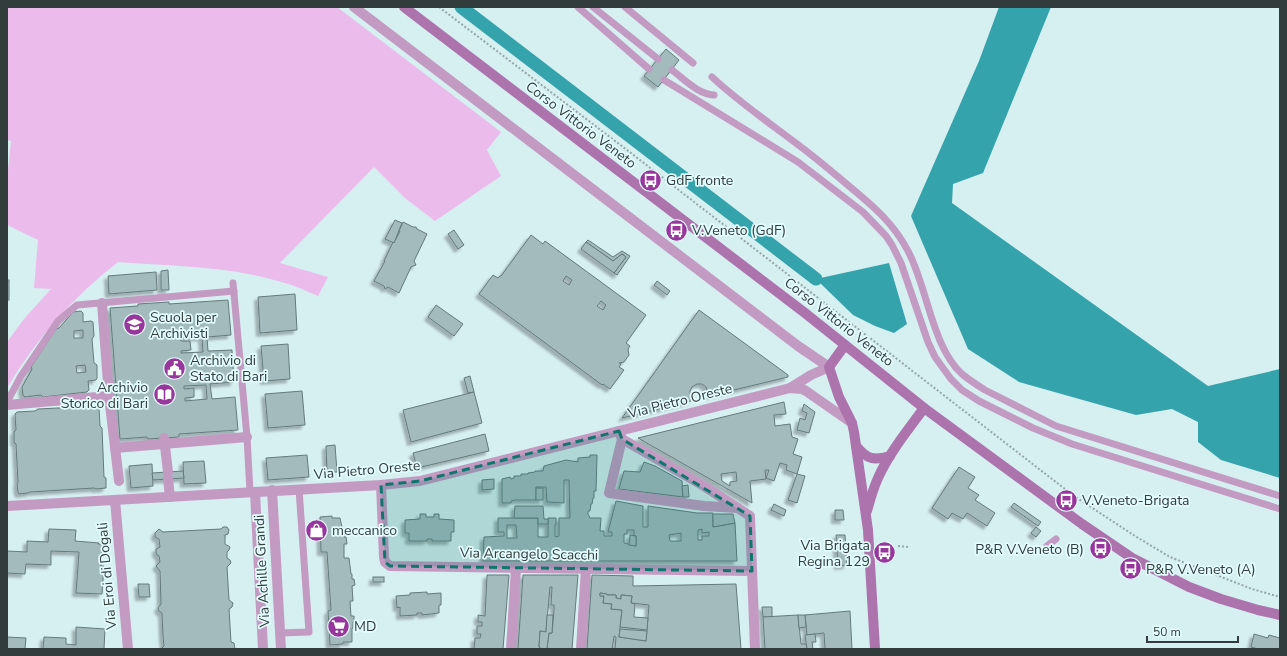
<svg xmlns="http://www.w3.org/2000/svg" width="1287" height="656" font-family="'Nunito Sans',sans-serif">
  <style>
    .green { fill: #ebbceb }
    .water { fill: #34a3ac }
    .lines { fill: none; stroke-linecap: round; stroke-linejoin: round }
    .canal { stroke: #34a3ac; stroke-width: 13 }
    .building { fill: #a3bbbd; stroke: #647a7c; fill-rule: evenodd; filter: url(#shadow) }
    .path { stroke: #94a7a8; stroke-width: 2; stroke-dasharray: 2 2; stroke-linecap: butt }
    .service { stroke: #c29ac2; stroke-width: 7 }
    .pedestrian { stroke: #c29ac2; stroke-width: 10 }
    .minor { stroke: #c29ac2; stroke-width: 10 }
    .secondary { stroke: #ac73ad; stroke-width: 10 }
    .marked { fill: #0f766e; fill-opacity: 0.2; stroke: #0f766e; stroke-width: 3; stroke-dasharray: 8 5; stroke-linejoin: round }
    .labels { text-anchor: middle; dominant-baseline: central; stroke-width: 3.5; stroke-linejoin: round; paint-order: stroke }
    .street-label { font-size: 14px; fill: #323c3c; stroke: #e3fcfe }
    .poi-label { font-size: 14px; fill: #323c3c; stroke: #e3fcfe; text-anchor: start }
  </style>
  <defs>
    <filter id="shadow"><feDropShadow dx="-3.5" dy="3.5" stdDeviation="1" flood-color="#0004"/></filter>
  </defs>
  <rect width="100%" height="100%" fill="#d6eff1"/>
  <path class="green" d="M7,7H337L501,132L487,150L501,176L435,221L406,199L374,167L280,263L328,277L318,296C306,291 294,285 281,282C229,266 172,266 118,262C73,297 36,339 7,388V342L24,319L51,289L34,288L38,240L7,225V180L11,141L7,140Z"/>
  <g class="water">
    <path d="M999,7H1051L983,173L953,184L952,203L1208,386L1280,369V478L1221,460L1198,442V422L1172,409L1136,415L1019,382L968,349L911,216L979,61Z"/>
    <path d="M889,263L907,324L894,333L875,326L853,315L816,279Z"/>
  </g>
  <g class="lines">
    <path class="canal" d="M461,7L816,279"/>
  </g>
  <g class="building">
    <path d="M666,49L679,60L658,87L644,76Z"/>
    <path d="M395,220L402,223L394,243L385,239Z"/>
    <path d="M403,222L413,227H416L417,229L427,234L414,261L416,265L411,267L399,293L388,287L385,289L384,286L374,281L385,261H384L393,242L394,243L400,231H399Z"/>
    <path d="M454,230L464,245L458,249L448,234Z"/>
    <path d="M531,235L543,244L545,241L646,315L626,343L630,346L628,349L629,355L624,362L619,363L621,364L619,367L624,370L610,389L603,384L602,385L479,294L493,275L498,278L500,276H501ZM566,276L572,280L569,285L563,281ZM601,301L606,305L603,310L597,306Z"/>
    <path d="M588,240L613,257L622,251L630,256L617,275L614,273L626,257L622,254L613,261L586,242Z"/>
    <path d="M586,242L613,261L622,254L626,257L614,273L581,249Z"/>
    <path d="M168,270L169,290H161V271Z"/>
    <path d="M156,272L157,290L109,294L108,276Z"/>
    <rect x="7" y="280" width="2" height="20"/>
    <path d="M657,281L670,291L667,295L654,285Z"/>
    <path d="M295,294L297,330L260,333L258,297Z"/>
    <path d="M228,300L231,335L207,337L208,351L232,350L234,382L210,384L212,399L235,397L238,430L179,434V437L148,439L147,437L120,439L110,308L138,306V304L169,302V304ZM202,337L203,352L181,353V351L191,350L190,341H181L180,338ZM206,385L207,399L185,401V398L194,397V388L184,389V386Z"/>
    <path d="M436,305L463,324L454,336L428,317Z"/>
    <path d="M699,310L788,375V377L709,396L706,387L702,384H697L692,387L690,391L691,401L622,418Z"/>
    <path d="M81,311L83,313V322L91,321L93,322L94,336L92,339L94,363L97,365V378L96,380L88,381L89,390L87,392L43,397L41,395L25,397L23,395L22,387L32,369L31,367L56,329L59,328L73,312ZM83,330V338H74V331ZM85,365L86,372L77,373L76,366Z"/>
    <path d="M288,344L290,379L264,381L261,346Z"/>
    <path d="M470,376L474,392L468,393L464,378Z"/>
    <path d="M302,391L305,425L268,428L265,394Z"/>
    <path d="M474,392L482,423L411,442L403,410Z"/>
    <path d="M784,402L786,414L774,415L775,426L790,424L792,437L798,439L793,454L802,457L797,474L786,470L787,465L780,463L774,481L766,478L769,470H765L766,479L750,481L752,503L638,438ZM736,472L737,481L730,482V486L722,481L721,474Z"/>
    <path d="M804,404L815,412L809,433L797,430L800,418L805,420L807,413L802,411Z"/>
    <path d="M97,406L99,408L100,426L102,428L104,477L106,478V488L96,489L94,488L30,492L28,493L19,494L18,492L17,484L18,482L16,444L14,442V432L16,430L15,414L17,412L35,411L38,409Z"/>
    <path d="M485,434L489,451L417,468L413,453Z"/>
    <path d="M335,445L337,472H327L326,446Z"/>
    <path d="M307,455L309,477L268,480L266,458Z"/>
    <path d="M590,455H597L596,491H594V498H593L592,504H591L590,511H588V514L590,518H601L600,531H604V536H612V532H608L616,501L643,506V527H648V506L697,513H713V527L735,523L737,561H483L484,537L504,536V532H498V518H538V537H548V518H556V525H555V537L559,536V518H570L569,480H564V503L547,502L546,487H536V500H515L511,501V503H502V479L510,477L511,479L514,478V476H521V474H528V473L535,472V471H543L544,466L566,460L578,462V458L590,457ZM507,525H516L517,538H507ZM702,529V533L709,532V536H702V540H698V530ZM627,530H634V535L636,536V546L624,543V534H627ZM681,533V541H670L669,535Z"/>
    <path d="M204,461L206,483L184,484L183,462Z"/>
    <path d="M644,462L655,466L682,481L683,497L619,489L624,471L640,472Z"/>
    <path d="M152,464L153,486L131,488L129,466Z"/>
    <path d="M959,467L975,477L968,488L979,495L975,500L995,513L987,526L967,513L963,519L952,513L948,519L932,508Z"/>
    <path d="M183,471L184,478L153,480L152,473Z"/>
    <path d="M797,474L805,476L797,503L788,500Z"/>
    <path d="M494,479V489L482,490V480Z"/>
    <path d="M688,485L689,497H683L682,486Z"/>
    <rect x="536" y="488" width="7" height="12"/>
    <path d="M1014,503L1041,522L1038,526L1011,507Z"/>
    <path d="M774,504L786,510L784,516L771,510Z"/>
    <path d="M515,506H543L544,519H548V524H538V518H514Z"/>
    <path d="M835,510H843L844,520H835Z"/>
    <path d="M420,514H426V517H434V514H439V519L454,520V532H451V541H432V539H427V541H409V533H405V520L420,519Z"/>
    <path d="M713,514H733L735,523L713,527Z"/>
    <path d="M332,516V518H340L343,532H344V537H346L347,544H344V558H349L351,574H352V579H354L355,585L352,586L353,601H350L351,616H354V622H353V628H352V642H343V644L330,645L328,611L331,610L327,552H321L320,517Z"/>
    <path d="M223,527H227L229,530L228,534L225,535V544L230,547L229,550L227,552V558L230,560L231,563L227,567L229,600L233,603L232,607L229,609L231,642L234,643L235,649H161L164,646L163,636L162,613L159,611L158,608L161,604L160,571L156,566L160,562L159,556L157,555L156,553V549L160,547L159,539L155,537V533L159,529L163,532L221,529Z"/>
    <path d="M1036,527L1041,531L1036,537L1031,533Z"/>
    <path d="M49,529L76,530L75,541L99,543L98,544H102L101,566H104L102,594L76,593L79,552L51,551V565L26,564L25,574L7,573V551L27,552V541L48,542Z"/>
    <path d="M630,535L636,536V546L629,545Z"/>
    <path d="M836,535H845L847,565L838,566Z"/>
    <path d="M487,575H509L503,649H474L475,638H480L481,634H477V626H482V622H478V615L485,616Z"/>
    <path d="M523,575H578L572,649H549L547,648L549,633H552L554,610V605H551L552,587H550L546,632L540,631L539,647H540V649H518Z"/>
    <path d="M592,575L633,576V586L736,584L741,649H615L616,637L614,636L612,649H587ZM600,593L607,594V595H616V598L621,599V595L632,596L631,603L649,605L646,641L619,637L622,610L611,609L612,604L603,603L604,596H600Z"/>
    <rect x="373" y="577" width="11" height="5"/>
    <path d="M138,584H149L150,597H139Z"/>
    <path d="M427,592V594L441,593V605H439V613L422,615V613H417V615L400,616V607L397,608L396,596L410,595V593Z"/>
    <path d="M600,593L607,594V595H616V598L621,599V595L632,596L631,603L635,604L634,617L648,618L647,630L620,627L622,610L611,609L612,604L603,603L604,596H600Z"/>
    <path d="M762,607H772V617H763Z"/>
    <path d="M850,611L852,649H825L824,633L807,635L805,615Z"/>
    <path d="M547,615H553L552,633H549L547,648L549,649H540V647H539L540,631L546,632Z"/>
    <path d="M798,615L801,644H806L807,649H765L763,617Z"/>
    <path d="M798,615H805L806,627L799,628Z"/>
    <path d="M76,627L105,629L104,649H43L44,637L66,638V644L76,645Z"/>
    <path d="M620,629L647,631L646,641L619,637Z"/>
    <path d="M815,634L816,642H812L813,649H807L805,635Z"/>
    <path d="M1254,634L1268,638L1269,635L1280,638V649H1258L1251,647Z"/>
    <path d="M7,637L26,638L25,649H7Z"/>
  </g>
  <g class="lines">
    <g class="path">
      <path d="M439,7L627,150L1074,496L1135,536L1170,557L1252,589L1280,597"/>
      <path d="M898,546L908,547"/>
    </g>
    <g class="service">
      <path d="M578,7L649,69"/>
      <path d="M593,7L658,59"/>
      <path d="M625,7L693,63"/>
      <path d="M672,70C685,80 698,94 714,95"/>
      <path d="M712,77C741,104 774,126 805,150C818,160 830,170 843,181C868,202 892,220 908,251C927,286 932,347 962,374C969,380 977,385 985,390L1056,426L1280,496"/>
      <path d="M664,80L798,162L863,212L886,236L892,245L901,263L928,342L935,357L951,379L962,390L979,401L1033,428L1072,444L1280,509"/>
      <path d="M233,283L247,437L250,492"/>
      <path d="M7,402L21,376L58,321L77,305L234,291"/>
      <path d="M1047,546L1056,539"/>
      <path d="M280,633L309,632L299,489"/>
    </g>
    <g class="pedestrian">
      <path d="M102,303L109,396L119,481"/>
      <path d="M7,405L109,396"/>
      <path d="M164,438L168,472"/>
      <path d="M115,448L247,437"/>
      <path d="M168,479L170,497"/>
    </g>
    <g class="minor">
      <path d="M354,7L798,346L829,367"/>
      <path d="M790,388L811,375L829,367"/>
      <path d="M619,431L622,439L704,486L750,516L755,649"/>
      <path d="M622,439L609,493L704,506L738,508"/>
      <path d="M381,485L384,557L385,562L390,566L752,571"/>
      <path d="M272,490L281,649"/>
      <path d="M255,492L263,649"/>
      <path d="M115,500L128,649"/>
      <path d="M7,506L381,485L420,481L790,388L802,389L806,391L852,423"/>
      <path d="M511,649L516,568"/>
      <path d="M581,649L586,568"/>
    </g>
    <g class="secondary">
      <path d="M404,7L805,313L924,408L1082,524L1132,558L1189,587L1221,599L1258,610L1280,615"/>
      <path d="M845,345L829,367L839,397L852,423L854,432L868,530L875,649"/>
      <path d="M856,446C867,459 873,461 890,456"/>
      <path d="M867,511C870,500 873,489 878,478C889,453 908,430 924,408"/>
    </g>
  </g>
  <path class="marked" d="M619,431L622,439L750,516L752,571L390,566L385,562L381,485L420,481Z"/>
  <defs>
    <symbol id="bus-disc" viewBox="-11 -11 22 22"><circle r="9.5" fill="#99369d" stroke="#e3fcfe"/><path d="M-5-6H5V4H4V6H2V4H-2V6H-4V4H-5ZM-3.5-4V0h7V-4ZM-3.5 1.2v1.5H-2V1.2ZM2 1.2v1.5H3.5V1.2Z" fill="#fff"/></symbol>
    <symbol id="school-disc" viewBox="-11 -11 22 22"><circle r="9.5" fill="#99369d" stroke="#e3fcfe"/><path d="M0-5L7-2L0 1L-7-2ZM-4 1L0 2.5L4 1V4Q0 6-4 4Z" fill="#fff"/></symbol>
    <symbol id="civic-disc" viewBox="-11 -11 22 22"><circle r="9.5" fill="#99369d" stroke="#e3fcfe"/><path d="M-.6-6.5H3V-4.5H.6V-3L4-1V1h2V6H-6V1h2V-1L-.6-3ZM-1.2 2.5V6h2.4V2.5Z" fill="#fff"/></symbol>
    <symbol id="library-disc" viewBox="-11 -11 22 22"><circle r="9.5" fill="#99369d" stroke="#e3fcfe"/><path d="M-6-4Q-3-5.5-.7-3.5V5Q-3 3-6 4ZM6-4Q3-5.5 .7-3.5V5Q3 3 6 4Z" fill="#fff"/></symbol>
    <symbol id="shop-disc" viewBox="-11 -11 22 22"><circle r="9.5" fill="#99369d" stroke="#e3fcfe"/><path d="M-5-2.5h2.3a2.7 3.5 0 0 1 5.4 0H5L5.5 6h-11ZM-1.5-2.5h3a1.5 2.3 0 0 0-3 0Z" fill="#fff"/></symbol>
    <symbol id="supermarket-disc" viewBox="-11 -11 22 22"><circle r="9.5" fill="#99369d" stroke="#e3fcfe"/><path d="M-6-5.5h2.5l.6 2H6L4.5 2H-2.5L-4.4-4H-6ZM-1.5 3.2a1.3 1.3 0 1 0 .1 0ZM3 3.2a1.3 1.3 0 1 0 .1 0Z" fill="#fff"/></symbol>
  </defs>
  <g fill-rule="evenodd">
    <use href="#bus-disc" x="638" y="168" width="25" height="25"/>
    <use href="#bus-disc" x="664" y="218" width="25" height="25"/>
    <use href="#school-disc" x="122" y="312" width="25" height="25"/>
    <use href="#civic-disc" x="162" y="356" width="25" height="25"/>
    <use href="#library-disc" x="152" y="382" width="25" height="25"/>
    <use href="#bus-disc" x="1054" y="488" width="25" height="25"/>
    <use href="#shop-disc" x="304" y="518" width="25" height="25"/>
    <use href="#bus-disc" x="1088" y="536" width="25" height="25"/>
    <use href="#bus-disc" x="872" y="540" width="25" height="25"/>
    <use href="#bus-disc" x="1118" y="556" width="25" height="25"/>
    <use href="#supermarket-disc" x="326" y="614" width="25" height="25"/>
  </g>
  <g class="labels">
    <g class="street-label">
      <text transform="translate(581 125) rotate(37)">Corso Vittorio Veneto</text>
      <text transform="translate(839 322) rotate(38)">Corso Vittorio Veneto</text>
      <text transform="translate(680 401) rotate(-14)">Via Pietro Oreste</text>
      <text transform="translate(367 470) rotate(-5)">Via Pietro Oreste</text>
      <text transform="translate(529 554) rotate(1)">Via Arcangelo Scacchi</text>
      <text transform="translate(262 571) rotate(-93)">Via Achille Grandi</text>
      <text transform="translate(107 576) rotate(-95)">Via Eroi di Dogali</text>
    </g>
    <g class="poi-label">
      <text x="666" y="180">GdF fronte</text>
      <text x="692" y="230">V.Veneto (GdF)</text>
      <text x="150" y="317">Scuola per<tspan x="150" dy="16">Archivisti</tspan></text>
      <text x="190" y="360">Archivio di<tspan x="190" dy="16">Stato di Bari</tspan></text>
      <text x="148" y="387" text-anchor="end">Archivio<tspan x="148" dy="16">Storico di Bari</tspan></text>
      <text x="1082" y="500">V.Veneto-Brigata</text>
      <text x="332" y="530">meccanico</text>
      <text x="870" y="545" text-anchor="end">Via Brigata<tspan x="870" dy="16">Regina 129</tspan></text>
      <text x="1084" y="549" text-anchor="end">P&amp;R V.Veneto (B)</text>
      <text x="1146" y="569">P&amp;R V.Veneto (A)</text>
      <text x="354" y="626">MD</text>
    </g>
  </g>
  <rect width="1287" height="656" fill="none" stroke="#323c3c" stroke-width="16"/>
  <path d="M1147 636v6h91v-6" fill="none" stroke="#323c3c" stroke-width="2"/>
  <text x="1153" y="636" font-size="12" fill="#323c3c" stroke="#e3fcfe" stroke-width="3" paint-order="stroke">50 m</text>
</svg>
